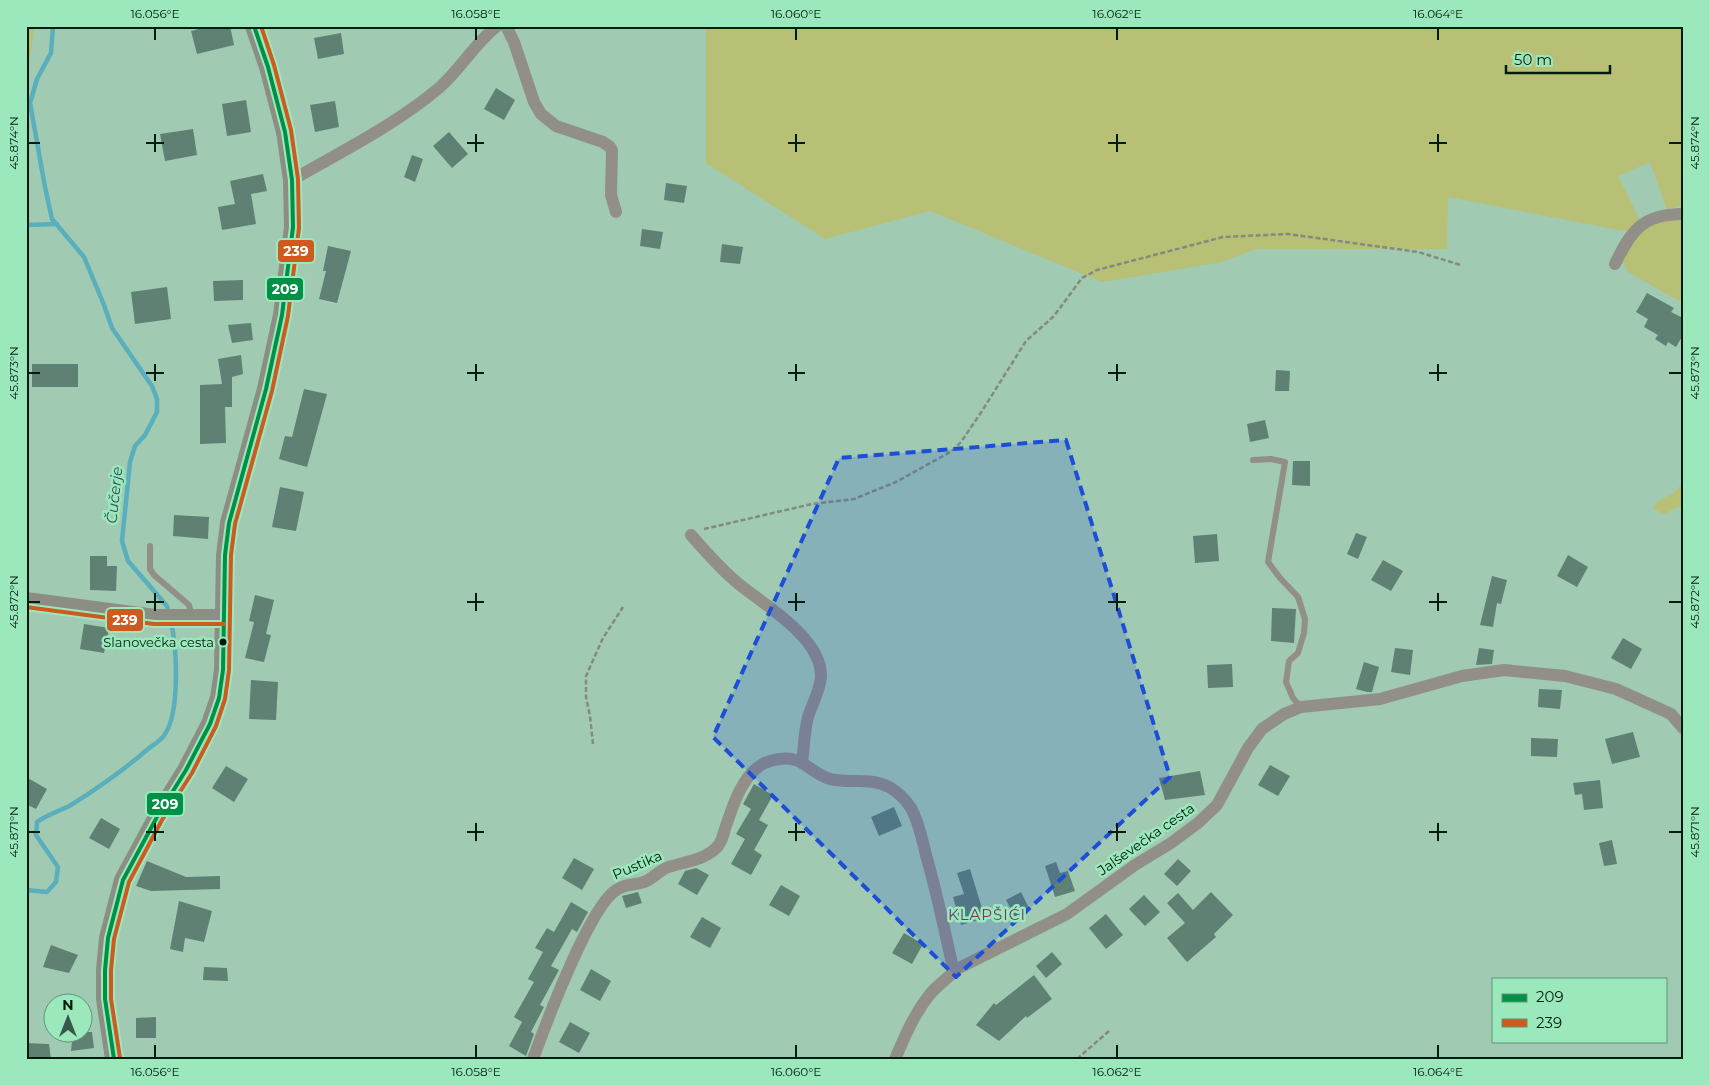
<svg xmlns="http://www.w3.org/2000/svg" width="1709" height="1085" font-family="Montserrat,sans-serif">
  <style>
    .green { fill: #b8c076 }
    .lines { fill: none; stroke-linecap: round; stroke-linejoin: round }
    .stream { stroke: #5aafbc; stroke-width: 4.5 }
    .building { fill: #5e8174 }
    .path { stroke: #838b81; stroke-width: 2.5; stroke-dasharray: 5 2.5; stroke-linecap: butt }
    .lane { stroke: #928e88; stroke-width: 6 }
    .street { stroke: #928e88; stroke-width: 12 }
    .secondary { stroke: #8c8e84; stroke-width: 18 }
    .bus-1-casing { stroke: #9ce8bd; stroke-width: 8 }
    .bus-2-casing { stroke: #9ce8bd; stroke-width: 8 }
    .bus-1 { stroke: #009147; stroke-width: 4 }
    .bus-2 { stroke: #ce5a1f; stroke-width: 4 }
    .marked { fill: #1d4ed8; fill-opacity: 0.2; stroke: #1d4ed8; stroke-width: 4; stroke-dasharray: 10 6; stroke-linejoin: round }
    .ticks { fill: none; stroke: #001c0d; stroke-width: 2 }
    .bus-dot { fill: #001c0d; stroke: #9ce8bd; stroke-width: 2 }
    .labels { text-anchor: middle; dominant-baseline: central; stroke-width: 5; stroke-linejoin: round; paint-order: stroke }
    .bus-label { font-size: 13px; fill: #001c0d; stroke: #9ce8bd; text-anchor: end }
    .street-label { font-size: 14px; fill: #001c0d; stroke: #9ce8bd }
    .water-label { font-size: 15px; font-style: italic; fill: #315059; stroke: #9ce8bd }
    .neighbourhood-label { font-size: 15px; letter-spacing: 1px; fill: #723762; stroke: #9ce8bd }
    .line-badge { stroke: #9ce8bd; stroke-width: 2 }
    .badge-label { font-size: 14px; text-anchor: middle; font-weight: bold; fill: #fff }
    .neatline { fill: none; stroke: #001c0d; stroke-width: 2 }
    .ticks-label { font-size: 12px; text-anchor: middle; fill: #001c0d }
  </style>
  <rect width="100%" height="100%" fill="#a0cab2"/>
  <g class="green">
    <path d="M26,26H34L31,53L26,68Z"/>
    <path d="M706,26H1683V205L1667,210L1650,162L1618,176L1639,218L1629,232L1448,197L1447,249H1256L1222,262L1102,282L930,211L825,239L706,163Z"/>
    <path d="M1683,217V297L1679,301L1628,272L1622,259L1624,252L1649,223Z"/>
    <path d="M1683,482V506L1675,508L1664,515L1653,508L1658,501L1675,492Z"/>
  </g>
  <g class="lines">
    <g class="stream">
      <path d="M53,26L51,53L37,79L30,103L45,187L52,219L84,257L104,305L112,328L152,386L157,399V412L145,435L135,446L130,462L122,541L128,561L167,606L169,615"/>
      <path d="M26,225L57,224"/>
      <path d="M26,890L47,892L56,882L58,867L36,835L37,822C48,814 60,811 71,805C98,788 124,770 148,749C153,745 162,740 165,734C180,712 177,648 171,622"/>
    </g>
  </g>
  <g class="building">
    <path d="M210,26H230L234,45L197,54L191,31Z"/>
    <path d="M341,33L344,54L318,59L314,38Z"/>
    <path d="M496,88L515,100L504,120L484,109Z"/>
    <path d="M246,100L251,132L227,136L222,104Z"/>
    <path d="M335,101L339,127L315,132L310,105Z"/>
    <path d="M193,129L197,155L165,161L160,134Z"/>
    <path d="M449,132L468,154L452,168L433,146Z"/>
    <path d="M412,155L423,159L415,182L404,177Z"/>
    <path d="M263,174L267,191L251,194L256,224L222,230L218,207L235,204L230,181Z"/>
    <path d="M666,183L687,186L684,203L664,200Z"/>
    <path d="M642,229L663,232L660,249L640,246Z"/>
    <path d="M722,244L743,247L740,264L720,262Z"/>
    <path d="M328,246L351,251L337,303L319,299L326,271H323Z"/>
    <path d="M243,280V300L214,301L213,281Z"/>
    <path d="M167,287L171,319L135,324L131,292Z"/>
    <path d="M1647,293L1674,308L1671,312L1683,318V335L1676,347L1668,342L1666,346L1655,339L1658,335L1644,327L1648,319L1636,312Z"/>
    <path d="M251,323L253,340L232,343L228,325Z"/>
    <path d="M241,355L243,374L232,377V407H225L226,443L200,444V385L222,384L218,359Z"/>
    <rect x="32" y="364" width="46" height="23"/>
    <path d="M1276,370L1290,371L1289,391H1275Z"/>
    <path d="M304,389L327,394L307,467L279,459L285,436L292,437Z"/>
    <path d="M1265,420L1269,438L1250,442L1247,424Z"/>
    <path d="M1293,461H1310V486L1292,485Z"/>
    <path d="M280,487L304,492L296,531L272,527Z"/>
    <path d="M174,515L209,517L208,539L173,536Z"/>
    <path d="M1356,533L1367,537L1358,559L1347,554Z"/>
    <path d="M1217,534L1219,561L1195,563L1193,536Z"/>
    <path d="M1568,555L1588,567L1577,587L1557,576Z"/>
    <path d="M90,556H107V566H117L116,591L90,590Z"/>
    <path d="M1383,560L1403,571L1391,591L1371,580Z"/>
    <path d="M1492,576L1507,580L1501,604L1497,603L1493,627L1480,625Z"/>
    <path d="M255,595L274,600L266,634L271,635L264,662L245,658L254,622L249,621Z"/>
    <path d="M1272,608L1296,609L1294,643L1271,641Z"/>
    <path d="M84,624L109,628L104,653L80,649Z"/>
    <path d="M1623,638L1642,649L1631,669L1611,658Z"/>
    <path d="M1395,648L1413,650L1410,675L1391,672Z"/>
    <path d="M1479,648L1494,650L1492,664L1476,665Z"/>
    <path d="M1364,662L1379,667L1372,692H1367L1356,689Z"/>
    <path d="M1232,664L1233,687L1208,688L1207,665Z"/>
    <path d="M251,680L278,682L276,720L249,719Z"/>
    <path d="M1539,689L1562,690L1560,709L1538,707Z"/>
    <path d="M1633,732L1640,757L1612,764L1605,739Z"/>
    <path d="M1531,738L1558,739L1557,757L1531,756Z"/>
    <path d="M1270,765L1290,776L1278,796L1258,785Z"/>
    <path d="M226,766L248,779L234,802L212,788Z"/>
    <path d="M1200,771L1205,795L1165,800L1159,778Z"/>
    <path d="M26,777L47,789L36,809L26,804Z"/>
    <path d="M1600,780L1603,808L1584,810L1582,794L1575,795L1573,783Z"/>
    <path d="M754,784L773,795L759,820L768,825L754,850L762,855L751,875L731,864L745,839L736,834L751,809L743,804Z"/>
    <path d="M894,807L902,826L879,836L871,817Z"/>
    <path d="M101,818L120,829L109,849L89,838Z"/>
    <path d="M1612,840L1617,864L1604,866L1599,843Z"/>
    <path d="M574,858L594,869L582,890L562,878Z"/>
    <path d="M1178,859L1191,871L1177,886L1164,874Z"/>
    <path d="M147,861L186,877L220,876V889L151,891L136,886Z"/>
    <path d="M1056,862L1060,873L1068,871L1075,891L1055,897L1045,866Z"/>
    <path d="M696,868L709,875L697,895L678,884L685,871Z"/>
    <path d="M970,869L985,918L961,925L953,897L964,894L957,873Z"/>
    <path d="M781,885L800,896L789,916L769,905Z"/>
    <path d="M638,892L642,903L626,908L622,896Z"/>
    <path d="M1021,892L1030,910L1015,917L1006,900Z"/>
    <path d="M1211,892L1233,915L1214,934L1216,937L1187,962L1167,938L1185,923L1167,903L1178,893L1193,910Z"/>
    <path d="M1144,895L1160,912L1145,926L1129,909Z"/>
    <path d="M179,901L212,911L204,942L185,938L183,952L170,949Z"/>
    <path d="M571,902L588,912L577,932L572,929L551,966L559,970L540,1005L544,1007L531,1032L534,1034L526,1056L509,1046L522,1022L514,1017L534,982L528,979L543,952L535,948L547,928L554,932Z"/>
    <path d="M1106,914L1123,935L1106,949L1089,928Z"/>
    <path d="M702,917L721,928L710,948L690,937Z"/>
    <path d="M904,933L923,944L912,964L892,953Z"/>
    <path d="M51,945L78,955L69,973L43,967Z"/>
    <path d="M1052,952L1062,964L1046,978L1036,966Z"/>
    <path d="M204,967L227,968L228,981L203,980Z"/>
    <path d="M591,969L611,981L600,1001L580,990Z"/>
    <path d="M1034,975L1052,999L1027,1018L1026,1016L999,1041L976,1025L994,1003L996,1005Z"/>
    <path d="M156,1017V1038H136V1018Z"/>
    <path d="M570,1022L590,1033L579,1053L559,1042Z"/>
    <path d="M73,1032H92L94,1048L71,1051Z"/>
    <path d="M26,1043L49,1044L51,1059H26Z"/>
  </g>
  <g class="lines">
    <g class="path">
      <path d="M704,529L812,504L854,499L896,482L952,451L961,442L982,411L1026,341L1054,316L1082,278L1097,270L1223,237L1288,234L1418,252L1461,265"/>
      <path d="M593,744L590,716L586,697V676L603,638L623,607"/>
      <path d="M1077,1059L1109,1031"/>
    </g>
    <g class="lane">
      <path d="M1253,460L1271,459L1285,462L1268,562L1280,578L1298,597L1305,619L1304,633L1298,653L1289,661L1286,682L1293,698L1301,707"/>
      <path d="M150,546V569L154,575L189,605L192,615"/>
    </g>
    <g class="street">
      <path d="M506,26L514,42L534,102L541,114L556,126L603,142L610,147L612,150L611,195L616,212"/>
      <path d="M292,180C342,151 395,125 439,88C460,70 474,44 497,26"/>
      <path d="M1615,264C1631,231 1642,214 1683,214"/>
      <path d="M691,535C705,551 718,566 734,580C760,603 822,636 821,677C820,690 812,705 808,717C804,732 804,748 802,763"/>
      <path d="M533,1059C545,1026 591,902 618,889C626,884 635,885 644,882C652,879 658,872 666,868C682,862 702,861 715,849C722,844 723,834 726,826C733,805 742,777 761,765C767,761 773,760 779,759C802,755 808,771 827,778C847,785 869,776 889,787C898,792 905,799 911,808C919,822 922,839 926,855C937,893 945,933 954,972"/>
      <path d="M895,1059C905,1036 915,1012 931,993C939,984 949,977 957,969L1067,914L1135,865L1171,843L1198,823L1217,805L1248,748L1262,729L1284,714L1301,707L1380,699L1462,676L1504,670L1565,676L1616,689L1671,714L1683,728"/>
    </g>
    <g class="secondary">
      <path d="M26,601L155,618H224"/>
      <path d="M114,1059L105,999V970L108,938L123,880L157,817L186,770L210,724L219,698L223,670L225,555L229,523L266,389L282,315L293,227L292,180L285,132L268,67L254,26"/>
    </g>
    <defs>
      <path id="bus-1" d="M114,1059L105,999V970L108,938L123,880L157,817L186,770L210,724L219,698L223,670L225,555L229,523L266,389L282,315L293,227L292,180L285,132L268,67L254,26"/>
      <g id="bus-2">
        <path d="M26,607L154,624H224"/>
        <path d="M120,1058L111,999V970L114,939L129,882L162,820L192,773L216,726L225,699L229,670L231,555L235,524L272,391L288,316L299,228L298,179L291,130L274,65L261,26"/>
      </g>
    </defs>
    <use href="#bus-1" class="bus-1-casing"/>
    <use href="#bus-2" class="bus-2-casing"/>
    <use href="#bus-1" class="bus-1"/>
    <use href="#bus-2" class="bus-2"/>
  </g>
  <path class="marked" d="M1066,440L1170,777L956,977L713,737L839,458Z"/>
  <path class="ticks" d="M155,28V40M476,28V40M796,28V40M1117,28V40M1438,28V40M155,134V152M476,134V152M796,134V152M1117,134V152M1438,134V152M28,143H40M146,143H164M467,143H484M788,143H805M1108,143H1126M1429,143H1447M1669,143H1682M155,364V381M476,364V381M796,364V381M1117,364V381M1438,364V381M28,373H40M146,373H164M467,373H484M788,373H805M1108,373H1126M1429,373H1447M1669,373H1682M155,593V611M476,593V611M796,593V611M1117,593V611M1438,593V611M28,602H40M146,602H164M467,602H484M788,602H805M1108,602H1126M1429,602H1447M1669,602H1682M155,823V841M476,823V841M796,823V841M1117,823V841M1438,823V841M28,832H40M146,832H164M467,832H484M788,832H805M1108,832H1126M1429,832H1447M1669,832H1682M155,1045V1058M476,1045V1058M796,1045V1058M1117,1045V1058M1438,1045V1058"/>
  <circle class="bus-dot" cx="223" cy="642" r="4.5"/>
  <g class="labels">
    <g class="bus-label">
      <text x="214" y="642">Slanovečka cesta</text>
    </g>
    <g class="street-label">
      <text transform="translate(1146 839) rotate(-35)">Jalševečka cesta</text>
      <text transform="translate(637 865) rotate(-23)">Pustika</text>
    </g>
    <g class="water-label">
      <text transform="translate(114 495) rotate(-84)">Čučerje</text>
    </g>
    <g class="neighbourhood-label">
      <text x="987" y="914">KLAPŠIĆI</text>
    </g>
  </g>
  <g class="line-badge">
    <rect x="277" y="239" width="38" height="24" rx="5" fill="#ce5a1f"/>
    <rect x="266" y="277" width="38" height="24" rx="5" fill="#009147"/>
    <rect x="106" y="608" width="38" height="24" rx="5" fill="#ce5a1f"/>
    <rect x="146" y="792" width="38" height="24" rx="5" fill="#009147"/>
  </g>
  <g class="badge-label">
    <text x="296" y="256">239</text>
    <text x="285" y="294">209</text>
    <text x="125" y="625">239</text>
    <text x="165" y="809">209</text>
  </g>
  <rect width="1709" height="1085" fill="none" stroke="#9ce8bd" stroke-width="55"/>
  <rect x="1492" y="978" width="175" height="65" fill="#9ce8bd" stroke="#5e9677"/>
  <rect x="1502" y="994" width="25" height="8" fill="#009147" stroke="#5e9677"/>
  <text x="1536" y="1002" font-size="15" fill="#001c0d">209</text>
  <rect x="1502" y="1019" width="25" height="8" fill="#ce5a1f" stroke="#5e9677"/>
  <text x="1536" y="1028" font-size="15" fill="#001c0d">239</text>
  <g transform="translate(68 1018)"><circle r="24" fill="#9ce8bd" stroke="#5e9677"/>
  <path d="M0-4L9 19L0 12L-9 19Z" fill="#385947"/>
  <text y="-8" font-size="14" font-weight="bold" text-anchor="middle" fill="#001c0d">N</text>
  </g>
  <path d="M1506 65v8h104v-8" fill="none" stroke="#001c0d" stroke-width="2.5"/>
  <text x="1514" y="65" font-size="15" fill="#001c0d" stroke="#9ce8bd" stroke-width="4" paint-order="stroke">50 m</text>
  <rect x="28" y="28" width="1654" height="1030" class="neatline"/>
  <g class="ticks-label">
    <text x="155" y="18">16.056°E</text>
    <text x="476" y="18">16.058°E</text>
    <text x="796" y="18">16.060°E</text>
    <text x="1117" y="18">16.062°E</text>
    <text x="1438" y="18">16.064°E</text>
    <text transform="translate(14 143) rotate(-90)" y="4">45.874°N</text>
    <text transform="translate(1695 143) rotate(-90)" y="4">45.874°N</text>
    <text transform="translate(14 373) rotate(-90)" y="4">45.873°N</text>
    <text transform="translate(1695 373) rotate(-90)" y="4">45.873°N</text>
    <text transform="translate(14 602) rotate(-90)" y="4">45.872°N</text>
    <text transform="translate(1695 602) rotate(-90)" y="4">45.872°N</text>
    <text transform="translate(14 832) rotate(-90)" y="4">45.871°N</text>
    <text transform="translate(1695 832) rotate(-90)" y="4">45.871°N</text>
    <text x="155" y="1076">16.056°E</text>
    <text x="476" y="1076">16.058°E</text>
    <text x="796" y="1076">16.060°E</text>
    <text x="1117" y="1076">16.062°E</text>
    <text x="1438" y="1076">16.064°E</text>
  </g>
</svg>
